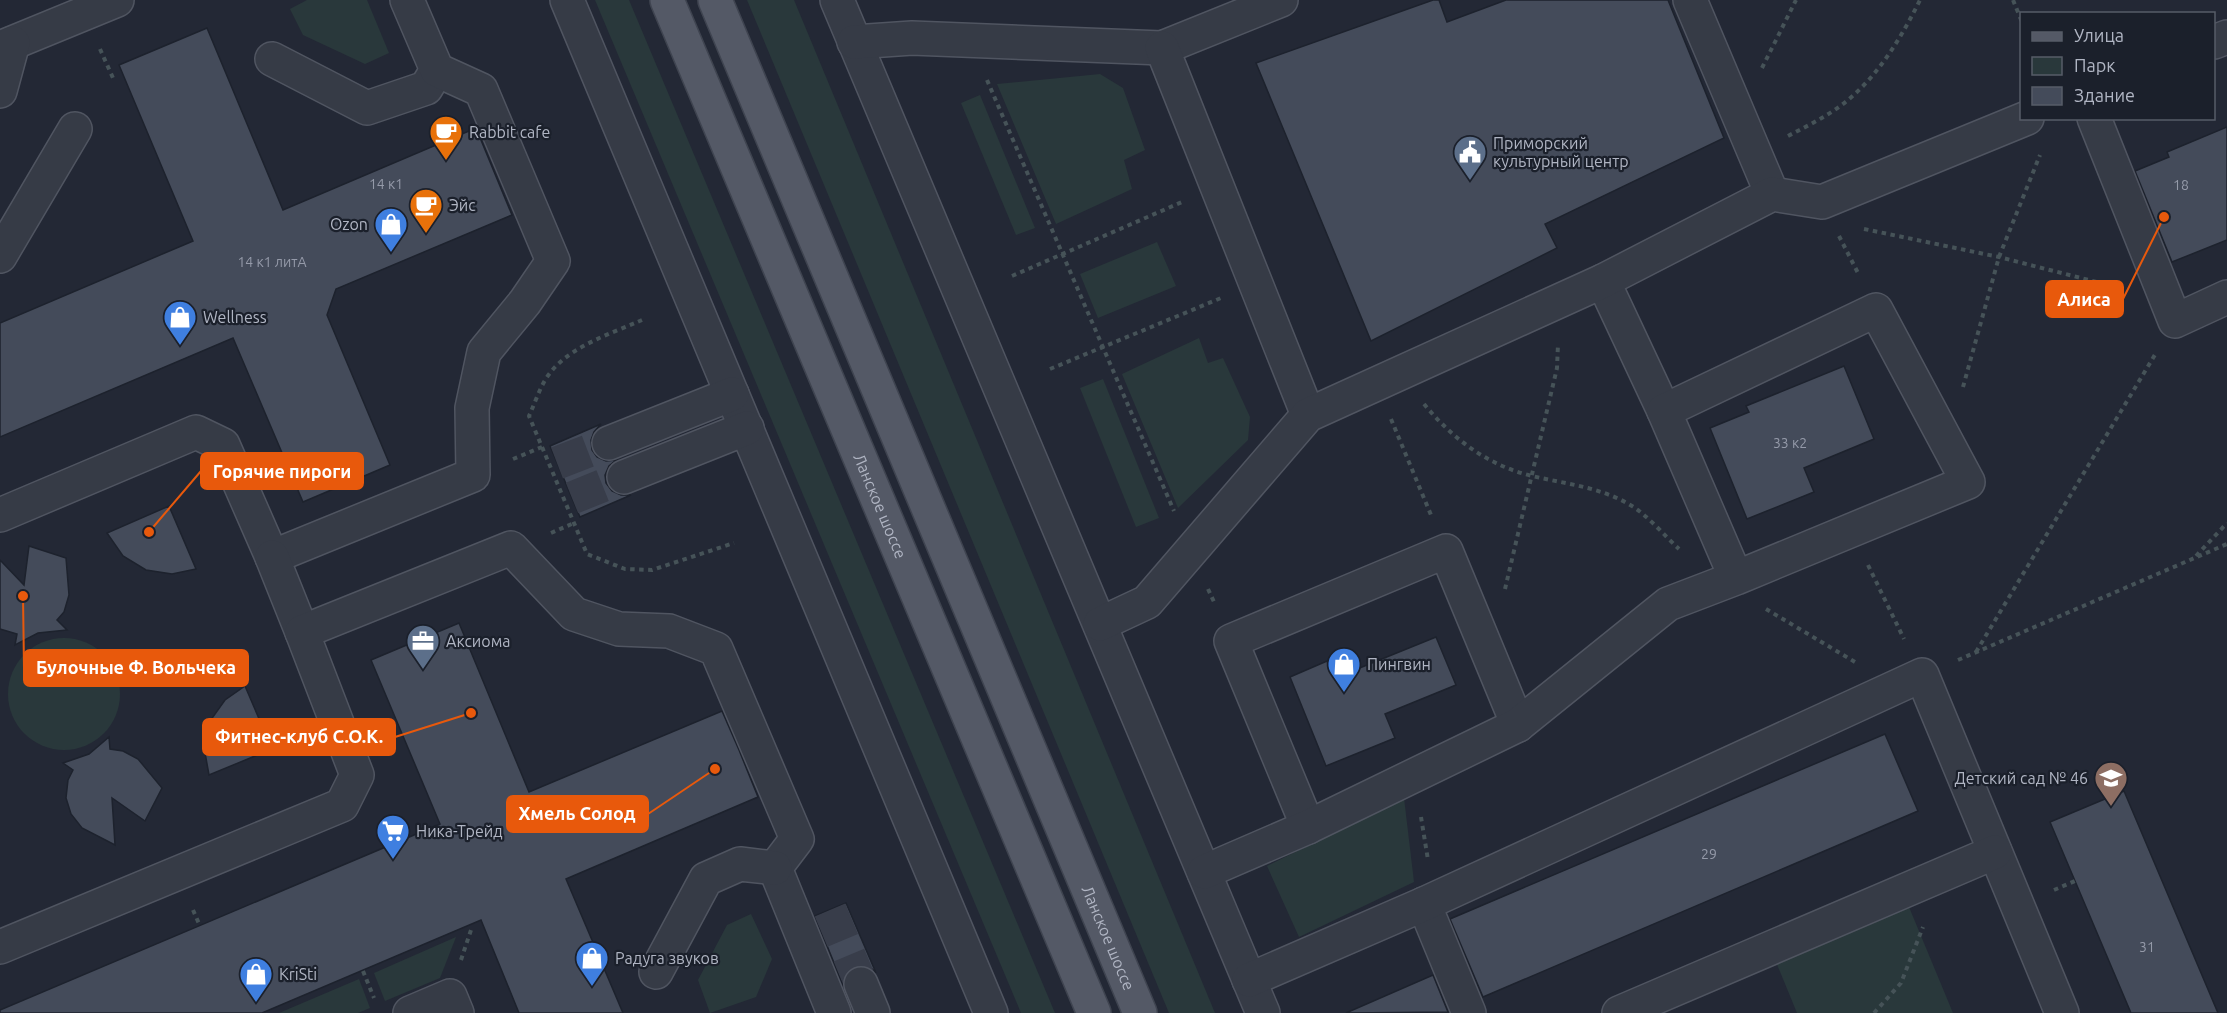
<svg xmlns="http://www.w3.org/2000/svg" width="2227" height="1013" font-family="Ubuntu,sans-serif">
  <style>
    .green { fill: #29383b }
    .building { fill: #444b5a; stroke: #1d222d; stroke-width: 1.5 }
    .lines { fill: none; stroke-linecap: round; stroke-linejoin: round }
    .minor-tunnel { stroke: #383d4a; stroke-width: 33; stroke-dasharray: 33 16; stroke-linecap: butt }
    .minor-casing { stroke: #505561; stroke-width: 36 }
    .major-casing { stroke: #3f4450; stroke-width: 36 }
    .path { stroke: #465358; stroke-width: 4; stroke-dasharray: 4.5 4.5; stroke-linecap: butt }
    .minor { stroke: #363b46; stroke-width: 33 }
    .major { stroke: #545966; stroke-width: 33 }
    .labels { text-anchor: middle; dominant-baseline: central; stroke-width: 4.5; stroke-linejoin: round; paint-order: stroke }
    .number-label { font-size: 14px; fill: #959aa9 }
    .poi-label { font-size: 16px; fill: #b0b5c3; stroke: #1b202b; text-anchor: start }
    .street-label { font-size: 16px; fill: #b0b5c3; stroke: #1b202b }
    .leader { fill: none; stroke: #e8590c; stroke-width: 2 }
    .callout-dot { fill: #e8590c; stroke: #1b202b; stroke-width: 2 }
    .callout { fill: #e8590c; stroke: #e8590c; stroke-width: 2 }
    .callout-label { font-size: 18px; text-anchor: middle; font-weight: bold; fill: #fff }
  </style>
  <rect width="100%" height="100%" fill="#232835"/>
  <g class="green">
    <path d="M307,0H367L389,53L365,64L303,35L290,9Z"/>
    <path d="M595,0H629L1055,1013H1021Z"/>
    <path d="M747,0H794L1215,1013H1169Z"/>
    <path d="M1100,74L1123,88L1145,150L1124,160L1132,189L1056,224L997,84Z"/>
    <path d="M980,95L1035,228L1016,235L961,103Z"/>
    <path d="M1157,242L1176,286L1098,318L1080,274Z"/>
    <path d="M1199,338L1208,363L1223,358L1250,417L1248,440L1178,508L1122,374Z"/>
    <path d="M1103,379L1159,518L1136,527L1080,388Z"/>
    <circle cx="64" cy="694" r="56"/>
    <path d="M1404,798L1414,882L1299,937L1267,866Z"/>
    <path d="M1909,907L1953,1013H1797L1776,962Z"/>
    <path d="M751,914L772,959L756,997L710,1013L698,980L727,925Z"/>
    <path d="M456,937L440,978L385,1001L374,973Z"/>
    <path d="M359,979L370,1008L358,1013H279Z"/>
  </g>
  <g class="building">
    <path d="M1433,0H1439L1447,22L1506,0H1668L1724,138L1545,224L1557,248L1371,341L1256,63Z"/>
    <path d="M207,28L283,210L476,128L512,215L336,289L327,315L390,465L303,502L233,338L0,437V323L193,241L119,65Z"/>
    <path d="M2227,127V240L2172,262L2135,171L2169,157L2167,152Z"/>
    <path d="M1844,366L1874,439L1804,468L1814,492L1747,519L1710,428L1749,412L1746,406Z"/>
    <path d="M601,424L594,432L591,440L592,450L597,457L606,461L616,460L609,466L605,475L606,483L612,491L621,495H631L580,517L550,446Z"/>
    <path d="M169,506L196,569L172,574L146,570L123,556L107,533Z"/>
    <path d="M29,546L66,558L69,595L64,612L57,620L67,630L38,633L15,645L17,634L0,629V560L24,585Z"/>
    <path d="M459,623L529,792L722,711L739,750L758,797L566,879L623,1013H519L481,920L262,1013H0V1010L440,824L371,660Z"/>
    <path d="M1436,637L1456,685L1385,714L1395,738L1326,766L1290,677L1327,661L1335,678Z"/>
    <path d="M245,686L272,749L209,775L204,747L210,721L225,700Z"/>
    <path d="M1885,734L1918,811L1483,997L1450,919Z"/>
    <path d="M109,737L110,749L123,751L138,759L162,788L145,821L112,798L115,845L82,828L71,814L66,798L68,780L73,770L63,763L89,754Z"/>
    <path d="M2124,791L2218,1013H2131L2050,822Z"/>
    <path d="M846,903L876,973L872,969L864,966L854,967L846,973L843,985L815,916Z"/>
    <path d="M1433,975L1448,1012L1346,1013Z"/>
  </g>
  <g class="lines">
    <g class="minor-tunnel">
      <path d="M557,463L609,443"/>
      <path d="M572,498L624,477"/>
      <path d="M830,910L861,984"/>
    </g>
    <defs>
      <g id="minor">
        <path d="M567,0L991,1013"/>
        <path d="M837,0L1263,1013"/>
        <path d="M1690,0L1772,194"/>
        <path d="M854,42L912,38L1162,48L1281,0"/>
        <path d="M2214,42L2227,37"/>
        <path d="M0,48L117,0"/>
        <path d="M1162,48L1308,415"/>
        <path d="M272,59L367,108L426,88L437,70"/>
        <path d="M0,91L13,43"/>
        <path d="M2094,118L2175,321L2227,297"/>
        <path d="M0,256L75,129"/>
        <path d="M1603,281L1664,411"/>
        <path d="M609,443L732,394"/>
        <path d="M624,477L747,428"/>
        <path d="M0,515L196,432L223,445L272,557L473,475L472,408L484,352L525,302L553,261L481,90L437,70L407,0"/>
        <path d="M272,557L302,632"/>
        <path d="M1100,624L1147,602L1308,415L1603,281L1772,194L1822,202L2027,118"/>
        <path d="M1308,827L1231,641L1446,551L1518,725"/>
        <path d="M1204,872L1308,827L1518,725L1668,604L1736,578L1968,482L1876,310L1664,411L1736,578"/>
        <path d="M1424,904L1469,1013"/>
        <path d="M0,947L342,805L357,775L302,632L511,548L574,614L619,629L669,631L716,649L797,839L775,868L834,1013"/>
        <path d="M656,972L706,879L740,864L775,868"/>
        <path d="M1249,980L1424,904L1922,675L2062,1013"/>
        <path d="M861,984L873,1013"/>
        <path d="M410,1013L450,996L457,1013"/>
        <path d="M1619,1013L1995,852"/>
      </g>
      <g id="major">
        <path id="s1" d="M667,0L1094,1013"/>
        <path id="s2" d="M715,0L1140,1013"/>
      </g>
    </defs>
    <use href="#minor" class="minor-casing"/>
    <use href="#major" class="major-casing"/>
    <g class="path">
      <path d="M2013,0L2022,22"/>
      <path d="M100,49L113,78"/>
      <path d="M1762,68L1796,0"/>
      <path d="M987,80L1174,511"/>
      <path d="M1788,136C1803,128 1818,121 1833,111C1873,85 1899,42 1920,0"/>
      <path d="M1864,229L1999,257L2120,288"/>
      <path d="M1839,236L1859,275"/>
      <path d="M1012,276L1182,202"/>
      <path d="M642,320C608,335 563,348 544,382C538,393 534,405 529,416L587,554L625,569L652,570L734,543"/>
      <path d="M1050,369L1221,298"/>
      <path d="M1963,387L1999,257L2040,155"/>
      <path d="M1424,404C1453,439 1487,465 1532,476C1566,484 1601,487 1632,506C1648,516 1665,536 1679,549"/>
      <path d="M1391,419L1431,515"/>
      <path d="M513,459L542,447"/>
      <path d="M551,533L574,523"/>
      <path d="M2196,556L2227,523"/>
      <path d="M1868,565L1904,639"/>
      <path d="M1208,589L1215,604"/>
      <path d="M1505,589L1557,368L1558,344"/>
      <path d="M1766,609L1855,662"/>
      <path d="M1976,652L2156,353"/>
      <path d="M1958,660L2227,544"/>
      <path d="M1421,817L1428,860"/>
      <path d="M2054,890L2075,881"/>
      <path d="M193,910L200,926"/>
      <path d="M461,960L472,927"/>
      <path d="M363,971L374,998"/>
      <path d="M1874,1013L1901,983L1923,927"/>
    </g>
    <use href="#minor" class="minor"/>
    <use href="#major" class="major"/>
  </g>
  <defs>
    <symbol id="cafe-pin" viewBox="-11 -11 22 30"><path d="M0 17L-7.5 6A9.5 9.5 0 1 1 7.5 6Z" fill="#e8710a" stroke="#1b202b"/><path d="M-5.5-4.5H6V0H3Q3 3.5 0 3.5H-2.5Q-5.5 3.5-5.5 0ZM3-3.2v2h1.7v-2ZM-6 4.5H4V6H-6Z" fill="#fff"/></symbol>
    <symbol id="civic-pin" viewBox="-11 -11 22 30"><path d="M0 17L-7.5 6A9.5 9.5 0 1 1 7.5 6Z" fill="#5c6f8a" stroke="#1b202b"/><path d="M-.6-6.5H3V-4.5H.6V-3L4-1V1h2V6H-6V1h2V-1L-.6-3ZM-1.2 2.5V6h2.4V2.5Z" fill="#fff"/></symbol>
    <symbol id="shop-pin" viewBox="-11 -11 22 30"><path d="M0 17L-7.5 6A9.5 9.5 0 1 1 7.5 6Z" fill="#3f7fe0" stroke="#1b202b"/><path d="M-5-2.5h2.3a2.7 3.5 0 0 1 5.4 0H5L5.5 6h-11ZM-1.5-2.5h3a1.5 2.3 0 0 0-3 0Z" fill="#fff"/></symbol>
    <symbol id="office-pin" viewBox="-11 -11 22 30"><path d="M0 17L-7.5 6A9.5 9.5 0 1 1 7.5 6Z" fill="#5c6f8a" stroke="#1b202b"/><path d="M-6-3h4V-5.5h4V-3h4V5H-6ZM-1-4.5V-3h2v-1.5ZM-6 0V1H6V0Z" fill="#fff"/></symbol>
    <symbol id="school-pin" viewBox="-11 -11 22 30"><path d="M0 17L-7.5 6A9.5 9.5 0 1 1 7.5 6Z" fill="#8d6e63" stroke="#1b202b"/><path d="M0-5L7-2L0 1L-7-2ZM-4 1L0 2.5L4 1V4Q0 6-4 4Z" fill="#fff"/></symbol>
    <symbol id="supermarket-pin" viewBox="-11 -11 22 30"><path d="M0 17L-7.5 6A9.5 9.5 0 1 1 7.5 6Z" fill="#3f7fe0" stroke="#1b202b"/><path d="M-6-5.5h2.5l.6 2H6L4.5 2H-2.5L-4.4-4H-6ZM-1.5 3.2a1.3 1.3 0 1 0 .1 0ZM3 3.2a1.3 1.3 0 1 0 .1 0Z" fill="#fff"/></symbol>
  </defs>
  <g fill-rule="evenodd">
    <use href="#cafe-pin" x="427" y="113" width="38" height="52"/>
    <use href="#civic-pin" x="1451" y="133" width="38" height="52"/>
    <use href="#cafe-pin" x="407" y="186" width="38" height="52"/>
    <use href="#shop-pin" x="372" y="205" width="38" height="52"/>
    <use href="#shop-pin" x="161" y="298" width="38" height="52"/>
    <use href="#office-pin" x="404" y="622" width="38" height="52"/>
    <use href="#shop-pin" x="1325" y="645" width="38" height="52"/>
    <use href="#school-pin" x="2092" y="759" width="38" height="52"/>
    <use href="#supermarket-pin" x="374" y="812" width="38" height="52"/>
    <use href="#shop-pin" x="573" y="939" width="38" height="52"/>
    <use href="#shop-pin" x="237" y="955" width="38" height="52"/>
  </g>
  <g class="labels">
    <g class="number-label">
      <text x="386" y="184">14 к1</text>
      <text x="2181" y="185">18</text>
      <text x="272" y="262">14 к1 литА</text>
      <text x="1790" y="443">33 к2</text>
      <text x="1709" y="854">29</text>
      <text x="2147" y="947">31</text>
    </g>
    <g class="poi-label">
      <text x="469" y="132">Rabbit cafe</text>
      <text x="1493" y="143">Приморский<tspan x="1493" dy="18">культурный центр</tspan></text>
      <text x="449" y="205">Эйс</text>
      <text x="368" y="224" text-anchor="end">Ozon</text>
      <text x="203" y="317">Wellness</text>
      <text x="446" y="641">Аксиома</text>
      <text x="1367" y="664">Пингвин</text>
      <text x="2088" y="778" text-anchor="end">Детский сад № 46</text>
      <text x="416" y="831">Ника-Трейд</text>
      <text x="615" y="958">Радуга звуков</text>
      <text x="279" y="974">KriSti</text>
    </g>
    <g class="street-label">
      <text stroke="none"><textPath href="#s1" startOffset="549">Ланское шоссе</textPath></text>
      <text stroke="none"><textPath href="#s2" startOffset="1017">Ланское шоссе</textPath></text>
    </g>
  </g>
  <path class="leader" d="M2164 217L2123 299M149 532L201 471M23 596L24 668M471 713L395 737M715 769L648 814"/>
  <g class="callout-dot">
    <circle cx="2164" cy="217" r="6"/>
    <circle cx="149" cy="532" r="6"/>
    <circle cx="23" cy="596" r="6"/>
    <circle cx="471" cy="713" r="6"/>
    <circle cx="715" cy="769" r="6"/>
  </g>
  <g class="callout">
    <rect x="2046" y="281" width="77" height="36" rx="6"/>
    <rect x="201" y="453" width="162" height="36" rx="6"/>
    <rect x="24" y="650" width="224" height="36" rx="6"/>
    <rect x="203" y="719" width="192" height="36" rx="6"/>
    <rect x="507" y="796" width="141" height="36" rx="6"/>
  </g>
  <g class="callout-label">
    <text x="2084" y="306">Алиса</text>
    <text x="282" y="478">Горячие пироги</text>
    <text x="136" y="674">Булочные Ф. Вольчека</text>
    <text x="299" y="743">Фитнес-клуб С.О.К.</text>
    <text x="577" y="820">Хмель Солод</text>
  </g>
  <rect x="2020" y="12" width="195" height="108" fill="#1b202b" stroke="#575c68" stroke-width="1.5"/>
  <rect x="2032" y="32" width="30" height="9" fill="#545966" stroke="#575c68" stroke-width="1.5"/>
  <text x="2074" y="42" font-size="18" fill="#b0b5c3">Улица</text>
  <rect x="2032" y="57" width="30" height="18" fill="#29383b" stroke="#575c68" stroke-width="1.5"/>
  <text x="2074" y="72" font-size="18" fill="#b0b5c3">Парк</text>
  <rect x="2032" y="87" width="30" height="18" fill="#444b5a" stroke="#575c68" stroke-width="1.5"/>
  <text x="2074" y="102" font-size="18" fill="#b0b5c3">Здание</text>
</svg>
